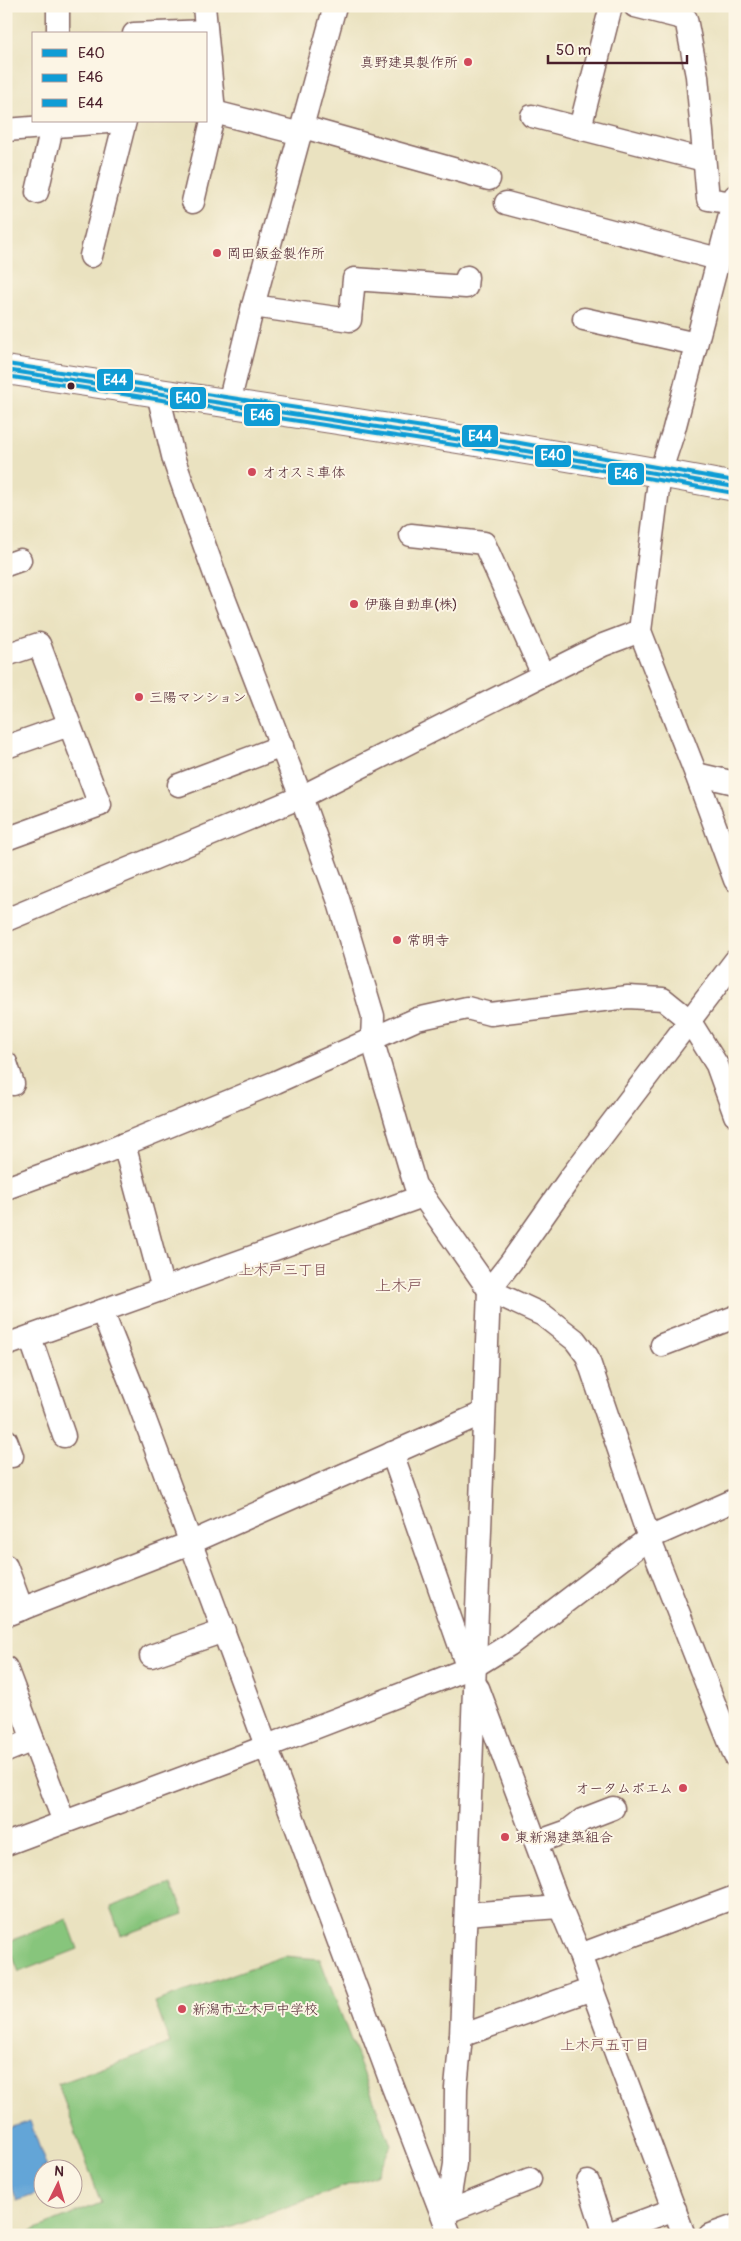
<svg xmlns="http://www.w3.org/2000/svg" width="741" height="2241" font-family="Pangolin,'Klee One',sans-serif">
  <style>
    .green { fill: #87c57c; stroke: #687254 }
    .water { fill: #63a5d7; stroke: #566281 }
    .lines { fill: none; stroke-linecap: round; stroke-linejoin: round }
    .minor-casing { stroke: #82635f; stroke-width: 25 }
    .primary-casing { stroke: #82635f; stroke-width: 30 }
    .minor { stroke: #fff; stroke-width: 22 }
    .primary { stroke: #fff; stroke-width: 28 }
    .bus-1-casing { stroke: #fcf5e5; stroke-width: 8 }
    .bus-2-casing { stroke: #fcf5e5; stroke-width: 8 }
    .bus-3-casing { stroke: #fcf5e5; stroke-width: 8 }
    .bus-1 { stroke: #0f9cd5; stroke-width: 4 }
    .bus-2 { stroke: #0f9cd5; stroke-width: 4 }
    .bus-3 { stroke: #0f9cd5; stroke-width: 4 }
    .poi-dot { fill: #d1495b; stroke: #fcf5e5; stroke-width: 2 }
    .bus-dot { fill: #4a1f2b; stroke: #fcf5e5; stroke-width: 2 }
    .labels { text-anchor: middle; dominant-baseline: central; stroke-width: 4; stroke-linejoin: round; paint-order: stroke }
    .poi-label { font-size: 14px; fill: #4a1f2b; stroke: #fcf5e5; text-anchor: start }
    .neighbourhood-label { font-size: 15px; fill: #7a494f; stroke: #fcf5e5 }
    .quarter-label { font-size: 16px; fill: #7a494f; stroke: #fcf5e5 }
    .line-badge { stroke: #fcf5e5; stroke-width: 2 }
    .badge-label { font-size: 14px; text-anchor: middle; font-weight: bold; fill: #fff }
  </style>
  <rect width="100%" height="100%" fill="#fcf5e5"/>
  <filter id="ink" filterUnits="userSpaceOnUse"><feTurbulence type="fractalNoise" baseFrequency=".02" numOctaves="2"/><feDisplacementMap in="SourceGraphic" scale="10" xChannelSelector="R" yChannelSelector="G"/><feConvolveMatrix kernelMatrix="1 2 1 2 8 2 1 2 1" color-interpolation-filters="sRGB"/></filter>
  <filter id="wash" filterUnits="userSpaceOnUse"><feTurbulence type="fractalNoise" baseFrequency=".0096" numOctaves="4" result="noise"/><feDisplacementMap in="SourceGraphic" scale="20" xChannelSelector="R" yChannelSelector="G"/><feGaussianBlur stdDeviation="1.12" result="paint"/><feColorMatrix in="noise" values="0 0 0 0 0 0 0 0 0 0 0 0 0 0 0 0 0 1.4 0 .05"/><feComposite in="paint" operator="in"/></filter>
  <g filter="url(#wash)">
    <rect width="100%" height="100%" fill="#eae2c0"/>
    <g class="green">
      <path d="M172,1884L184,1914L121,1936L110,1907Z"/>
      <path d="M67,1919L78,1949L19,1972L7,1942Z"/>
      <path d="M284,1956L320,1959L391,2145L378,2174L210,2235H33L31,2231L101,2203L58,2084L170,2044L155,2002Z"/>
    </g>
    <path class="water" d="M30,2121L47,2168H42V2192L17,2201L6,2171V2129Z"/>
  </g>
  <g filter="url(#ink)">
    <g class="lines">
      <defs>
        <g id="minor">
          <path d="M635,6L686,19L697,76L708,199L733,203"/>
          <path d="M58,34V6"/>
          <path d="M134,34L206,31"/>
          <path d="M206,112H214L301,134"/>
          <path d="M532,116L704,160"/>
          <path d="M303,127L489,179"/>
          <path d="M580,128L611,6"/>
          <path d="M6,130L120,121"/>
          <path d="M37,192L52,127"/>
          <path d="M735,196L673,433L660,473L640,631L696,774L735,880"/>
          <path d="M193,202L214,112L204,6"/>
          <path d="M506,203L718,259"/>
          <path d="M91,256L125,121"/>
          <path d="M253,306L350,320L354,279L466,287L467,277"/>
          <path d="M584,319L696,344"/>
          <path d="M158,394L174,460L187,497L217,580L301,797L338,899L373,1016L372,1039L415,1185L423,1196L489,1290L543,1315L575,1340L587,1356L649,1538L735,1756"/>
          <path d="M229,403L253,306L335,6"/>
          <path d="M411,535L484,543L543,675"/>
          <path d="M6,565L20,560"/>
          <path d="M6,655L39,644L100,805L6,839"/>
          <path d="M6,747L69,725"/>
          <path d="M696,774L735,783"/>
          <path d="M179,785L282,746"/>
          <path d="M6,920L301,797L543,675L603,645L640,631"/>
          <path d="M6,1063L13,1084"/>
          <path d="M124,1144L163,1289"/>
          <path d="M6,1188L103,1153L276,1082L417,1019L467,1008L490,1014L628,997L663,999L689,1020L717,1065L735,1115"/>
          <path d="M102,1311L138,1401L391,2082L450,2235"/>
          <path d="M30,1337L64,1436"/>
          <path d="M6,1345L423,1196"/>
          <path d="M662,1345L735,1317"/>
          <path d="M6,1440L12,1456"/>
          <path d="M392,1453L468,1669"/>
          <path d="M6,1566L22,1609"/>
          <path d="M6,1615L190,1543L483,1413"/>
          <path d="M151,1656L224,1631"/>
          <path d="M6,1668L64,1822"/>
          <path d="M478,1688L560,1907L580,1955"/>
          <path d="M6,1751L33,1740"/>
          <path d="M537,1842L568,1831L582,1820L613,1808"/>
          <path d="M6,1844L223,1763L475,1666L509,1645L649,1538L735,1500"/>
          <path d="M466,1914L560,1907"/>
          <path d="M592,1989L684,2235"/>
          <path d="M461,2036L592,1989L580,1955L735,1897"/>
          <path d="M588,2182L605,2235"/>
          <path d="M447,2212L530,2179"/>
          <path d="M446,2219L455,2164L456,2088L461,2036L489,1290L511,1262L570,1178L735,961"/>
          <path d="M605,2235L675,2209"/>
          <path d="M710,2235L735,2226"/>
        </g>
        <path id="primary" d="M6,370C249,407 493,441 735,487"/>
      </defs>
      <use href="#minor" class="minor-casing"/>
      <use href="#primary" class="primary-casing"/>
      <use href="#minor" class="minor"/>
      <use href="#primary" class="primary"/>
      <defs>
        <path id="bus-1" d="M6,370L462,440L735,487"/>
        <path id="bus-2" d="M6,376L461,446L734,493"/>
        <path id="bus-3" d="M7,364L463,433L735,481"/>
      </defs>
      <use href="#bus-1" class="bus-1-casing"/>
      <use href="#bus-2" class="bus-2-casing"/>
      <use href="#bus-3" class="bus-3-casing"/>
      <use href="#bus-1" class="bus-1"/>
      <use href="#bus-2" class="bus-2"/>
      <use href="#bus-3" class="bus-3"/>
    </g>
  </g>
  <g class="poi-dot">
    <circle cx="468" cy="62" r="5"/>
    <circle cx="217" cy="253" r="5"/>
    <circle cx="252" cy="472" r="5"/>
    <circle cx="354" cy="604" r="5"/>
    <circle cx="139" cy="697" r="5"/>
    <circle cx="397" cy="940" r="5"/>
    <circle cx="683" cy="1788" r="5"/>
    <circle cx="505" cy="1837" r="5"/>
    <circle cx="182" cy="2009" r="5"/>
  </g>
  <circle class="bus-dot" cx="71" cy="386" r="4.5"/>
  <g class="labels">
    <g class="poi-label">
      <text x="458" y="62" text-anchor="end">真野建具製作所</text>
      <text x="227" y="253">岡田鈑金製作所</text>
      <text x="262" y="472">オオスミ車体</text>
      <text x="364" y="604">伊藤自動車(株)</text>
      <text x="149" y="697">三陽マンション</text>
      <text x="407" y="940">常明寺</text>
      <text x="673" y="1788" text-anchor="end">オータムポエム</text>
      <text x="515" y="1837">東新潟建築組合</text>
      <text x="192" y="2009">新潟市立木戸中学校</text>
    </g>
    <g class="neighbourhood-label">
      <text x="283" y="1270">上木戸三丁目</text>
      <text x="605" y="2045">上木戸五丁目</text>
    </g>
    <g class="quarter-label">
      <text x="399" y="1286">上木戸</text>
    </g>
  </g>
  <g class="line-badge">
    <rect x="96" y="368" width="38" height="24" rx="5" fill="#0f9cd5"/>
    <rect x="169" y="386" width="38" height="24" rx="5" fill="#0f9cd5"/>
    <rect x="243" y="403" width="38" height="24" rx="5" fill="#0f9cd5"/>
    <rect x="461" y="424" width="38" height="24" rx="5" fill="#0f9cd5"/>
    <rect x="534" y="444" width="38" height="24" rx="5" fill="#0f9cd5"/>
    <rect x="607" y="462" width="38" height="24" rx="5" fill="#0f9cd5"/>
  </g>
  <g class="badge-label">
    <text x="115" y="385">E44</text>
    <text x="188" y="403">E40</text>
    <text x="262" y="420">E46</text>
    <text x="480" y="441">E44</text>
    <text x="553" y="460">E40</text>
    <text x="626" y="479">E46</text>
  </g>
  <rect width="741" height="2241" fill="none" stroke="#fcf5e5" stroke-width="25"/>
  <rect x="32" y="32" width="175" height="90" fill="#fcf5e5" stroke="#b59f9b"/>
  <rect x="42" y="49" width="25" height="8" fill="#0f9cd5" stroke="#b59f9b"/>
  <text x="78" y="58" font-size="15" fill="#4a1f2b">E40</text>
  <rect x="42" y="74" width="25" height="8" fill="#0f9cd5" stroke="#b59f9b"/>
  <text x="78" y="82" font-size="15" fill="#4a1f2b">E46</text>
  <rect x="42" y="99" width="25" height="8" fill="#0f9cd5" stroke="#b59f9b"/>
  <text x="78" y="108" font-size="15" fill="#4a1f2b">E44</text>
  <g transform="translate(58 2184) rotate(5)"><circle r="24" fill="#fcf5e5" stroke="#b59f9b"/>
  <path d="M0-4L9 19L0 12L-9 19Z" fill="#d1495b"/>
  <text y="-8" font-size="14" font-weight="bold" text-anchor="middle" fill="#4a1f2b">N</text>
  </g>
  <path d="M548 55v8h139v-8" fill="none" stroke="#4a1f2b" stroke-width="2.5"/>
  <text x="556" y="55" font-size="15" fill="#4a1f2b" stroke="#fcf5e5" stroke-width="4" paint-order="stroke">50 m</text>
</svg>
